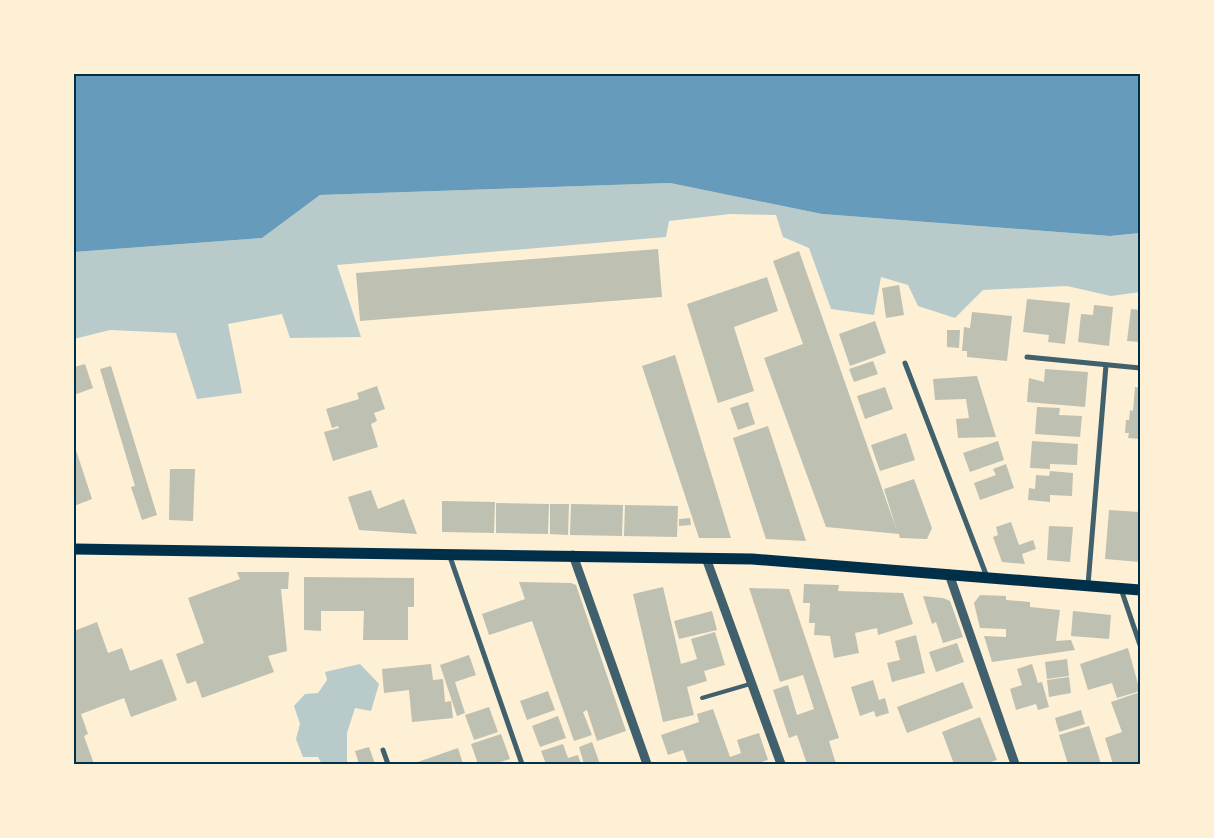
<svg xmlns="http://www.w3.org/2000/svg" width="1214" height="838" font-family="Mulish,sans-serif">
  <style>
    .green { fill: #b9caca }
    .water { fill: #669bbc }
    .building { fill: #bec0b2 }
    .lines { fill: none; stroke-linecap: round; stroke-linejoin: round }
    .service { stroke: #3f606c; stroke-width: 4 }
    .minor { stroke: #3f606c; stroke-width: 5 }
    .tertiary { stroke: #3f606c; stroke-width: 9 }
    .primary { stroke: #003049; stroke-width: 11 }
    .neatline { fill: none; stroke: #003049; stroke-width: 2 }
  </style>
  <rect width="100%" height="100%" fill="#fdf0d5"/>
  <g class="green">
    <path d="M670,183L822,214L1110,236L1140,233V292L1111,296L1067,286L983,290L955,318L918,306L908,285L881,277L874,315L831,309L809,248L783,237L776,215L730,214L669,221L666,237L337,265L361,337L290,338L282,314L228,324L242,393L197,399L176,333L110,330L74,339V252L262,238L320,195Z"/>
    <path d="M360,664L379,684L371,711L355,708L347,733V764H322L318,757H303L296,739L300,724L294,706L305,694L318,693L327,680L325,672Z"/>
  </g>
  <path class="water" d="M74,74H1140V233L1110,236L822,214L670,183L320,195L262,238L74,252Z"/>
  <g class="building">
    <path d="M658,249L662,297L360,321L356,273Z"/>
    <path d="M799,251L897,531L884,489L914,479L932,528L927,539L900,538L899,534L826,527L764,358L803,344L773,261Z"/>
    <path d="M767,277L778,311L734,327L754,391L718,403L687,304Z"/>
    <path d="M899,285L904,315L886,318L882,288Z"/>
    <path d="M1027,299L1070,303L1065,344L1048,342L1049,335L1023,332Z"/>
    <path d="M1094,305L1113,307L1109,346L1078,342L1081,314L1093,315Z"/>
    <path d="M1131,309L1140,310V342L1127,341Z"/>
    <path d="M972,312L1012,316L1007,361L967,357V351H962L964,327L970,328Z"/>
    <path d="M875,321L886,353L850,366L839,334Z"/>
    <path d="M947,330H960L959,348L947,347Z"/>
    <path d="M675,355L731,538H699L642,366Z"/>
    <path d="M873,361L878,374L854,382L849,369Z"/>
    <path d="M85,364L93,388L74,395V367Z"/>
    <path d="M111,366L157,515L142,520L131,487L135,486L100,369Z"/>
    <path d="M1045,369L1088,372L1085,407L1027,402L1029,378L1044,382Z"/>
    <path d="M977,376L996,437L958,438L956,419L969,418L966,399L935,400L933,379Z"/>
    <path d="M377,386L385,409L374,413L377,421L371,424L378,447L333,461L324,432L339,428L338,426L332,428L326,409L359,399L357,393Z"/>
    <path d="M885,387L893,409L865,419L857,396Z"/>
    <path d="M1135,387L1140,388V439L1128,438L1129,433H1125L1126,420H1129L1130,410L1133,411Z"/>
    <path d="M748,402L755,424L738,430L730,408Z"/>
    <path d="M1037,407L1060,408L1059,415L1082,416L1080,437L1035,434Z"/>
    <path d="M768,426L806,541L766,539L733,438Z"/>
    <path d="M906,433L915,460L880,471L871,445Z"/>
    <path d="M998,441L1004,460L970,472L963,453Z"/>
    <path d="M1032,441L1078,444L1077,465L1050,464V469L1030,468Z"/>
    <path d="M74,444L92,499L74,506Z"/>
    <path d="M1006,464L1014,488L980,500L974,483L996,475L993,469Z"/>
    <path d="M170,469H195L193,521L169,520Z"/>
    <path d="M1050,471L1073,473L1072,496L1050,495V502L1028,500L1029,488L1035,489L1036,475L1049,476Z"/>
    <path d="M371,490L378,509L404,499L417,534L359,530L348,497Z"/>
    <path d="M442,501L495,502L494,533L442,532Z"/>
    <path d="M496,503L549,504L548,534L496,533Z"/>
    <path d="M550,504H569L568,535L550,534Z"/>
    <path d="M571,504L623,505L622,536L570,535Z"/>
    <path d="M625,505L678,506L677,537L624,536Z"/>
    <path d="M1109,510L1140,512V562L1105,559Z"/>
    <path d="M690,518L691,525L679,526V519Z"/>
    <path d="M1011,522L1019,545L1033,540L1036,549L1022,554L1025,564L1002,562L993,537L998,535L996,527Z"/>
    <path d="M1049,526L1073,527L1070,562L1047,560Z"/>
    <path d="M237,572H289L288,589H281L287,651L268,656L274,672L202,698L196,681L187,684L176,654L204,643L188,598L240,579Z"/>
    <path d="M304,577L414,578V607H408V640H363L364,611H321V631L304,630Z"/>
    <path d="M519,582L571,583L576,585L626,731L597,741L587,710L583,712L592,735L574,741L532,621L489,635L482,614L525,599Z"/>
    <path d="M804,584L839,585L838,591L903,593L913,624L878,635L877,628L855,633L859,653L834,658L830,636L814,635L815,623H809L810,603H803Z"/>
    <path d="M663,587L681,664L697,659L691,639L715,632L725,665L704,671L707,681L687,687L694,715L663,722L633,594Z"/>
    <path d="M749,588L789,589L839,738L829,741L836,764H807L797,735L789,738L773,690L788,685L797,715L814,709L803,675L780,682Z"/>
    <path d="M980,595L1006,596V600L1030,602V607L1060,610L1056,641L1071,640L1075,650L992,662L984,636L1006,637V629L980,628L974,603Z"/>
    <path d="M923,596L943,598L950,601L963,637L943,643L936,622L932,624Z"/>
    <path d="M712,611L717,630L679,639L674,621Z"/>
    <path d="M1073,611L1111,615L1109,639L1071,636Z"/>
    <path d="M97,622L108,653L122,648L130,671L162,659L177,700L131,717L124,698L81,714L88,734L84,736L94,764H74V631Z"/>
    <path d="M916,635L925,673L892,682L887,663L900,660L895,641Z"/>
    <path d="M957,643L964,662L936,672L929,652Z"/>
    <path d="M1128,648L1140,691L1117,698L1112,683L1088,690L1080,664Z"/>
    <path d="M469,655L476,675L455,682L465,713L457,716L440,665Z"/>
    <path d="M1067,659L1069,676L1047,679L1045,662Z"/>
    <path d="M431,664L433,680L443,679L445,702L451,701L453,718L412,722L409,690L384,693L382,669Z"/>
    <path d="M1032,664L1038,683L1042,682L1049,707L1038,710L1036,704L1016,710L1010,689L1022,685L1017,669Z"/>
    <path d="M1069,677L1071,693L1049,697L1047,680Z"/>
    <path d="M873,680L879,700L885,698L889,713L876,717L874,711L860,716L851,687Z"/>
    <path d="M963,682L973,708L907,733L897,707Z"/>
    <path d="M548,691L555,710L527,720L520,701Z"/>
    <path d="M1140,692V764H1113L1105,738L1122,732L1111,702Z"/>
    <path d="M489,707L498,732L474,740L465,715Z"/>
    <path d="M713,709L730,757L741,753L737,740L759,733L768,760L755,764H688L683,750L668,755L661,735L699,722L697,714Z"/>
    <path d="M1081,710L1085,724L1059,732L1055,718Z"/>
    <path d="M558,716L566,738L540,747L532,726Z"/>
    <path d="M980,717L997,760L985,764H954L942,732Z"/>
    <path d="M1089,726L1101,764H1068L1059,735Z"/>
    <path d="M501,734L510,759L494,764H478L471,744Z"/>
    <path d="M592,742L600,764H584L579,747Z"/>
    <path d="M563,744L568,758L578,755L581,764H546L541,751Z"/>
    <path d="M369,747L375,764H359L355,751Z"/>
    <path d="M458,748L463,764H412Z"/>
  </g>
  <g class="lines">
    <path class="service" d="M702,698L750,684"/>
    <g class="minor">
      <path d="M1027,357L1140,368"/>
      <path d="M905,363L987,577"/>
      <path d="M449,554L522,764"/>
      <path d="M1088,585L1106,365"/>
      <path d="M1121,589L1140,645"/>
      <path d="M383,750L388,764"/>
    </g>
    <g class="tertiary">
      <path d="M573,555L647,764"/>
      <path d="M706,558L781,764"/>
      <path d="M949,574L1015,764"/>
    </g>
    <path class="primary" d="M74,549L752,559L1140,590"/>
  </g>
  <rect width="1214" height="838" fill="none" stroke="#fdf0d5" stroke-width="150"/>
  <rect x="75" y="75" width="1064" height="688" class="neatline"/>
</svg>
